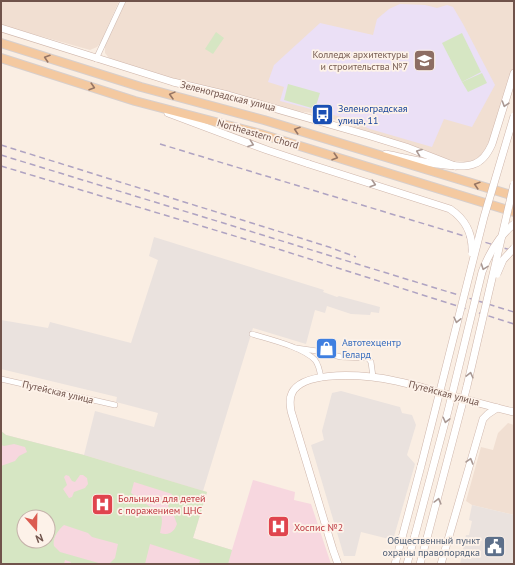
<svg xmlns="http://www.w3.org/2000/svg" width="515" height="565" font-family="'PT Sans',sans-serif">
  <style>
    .residential { fill: #f1dfd2 }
    .industrial { fill: #eae2de }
    .education { fill: #ebe0f6 }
    .medical { fill: #f7d7df; fill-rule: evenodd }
    .green { fill: #d6e6c3; fill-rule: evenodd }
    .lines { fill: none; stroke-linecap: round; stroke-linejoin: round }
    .street-casing { stroke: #cdb7ae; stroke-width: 6 }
    .secondary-casing { stroke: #cfb6ab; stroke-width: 8 }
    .primary-casing { stroke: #d7cfcd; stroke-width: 10 }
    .street { stroke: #fff; stroke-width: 5 }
    .secondary { stroke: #fff; stroke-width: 7 }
    .primary { stroke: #f4c9a0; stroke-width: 8 }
    .rail { stroke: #afa3c2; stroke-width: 1.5; stroke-dasharray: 6 4; stroke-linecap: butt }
    .secondary-bridge-casing { stroke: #cfb6ab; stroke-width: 8; stroke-linecap: butt }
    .secondary-bridge { stroke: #fff; stroke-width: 7 }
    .oneway { stroke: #987664 }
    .oneway2 { stroke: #a99893 }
    .labels { text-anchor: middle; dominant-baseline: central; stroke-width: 3.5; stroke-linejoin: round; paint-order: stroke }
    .education-label { font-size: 10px; fill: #785e54; stroke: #fdf2e9; text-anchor: end }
    .street-label { font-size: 10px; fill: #70534b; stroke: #fdf2e9 }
    .transit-label { font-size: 10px; fill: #164399; stroke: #fdf2e9; text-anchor: start }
    .shop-label { font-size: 10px; fill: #366cbe; stroke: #fdf2e9; text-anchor: start }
    .health-label { font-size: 10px; fill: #be3a42; stroke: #fdf2e9; text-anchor: start }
    .service-label { font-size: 10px; fill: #4e5e75; stroke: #fdf2e9; text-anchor: end }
  </style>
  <rect width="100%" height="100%" fill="#faeee3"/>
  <g class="residential">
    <path d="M1,1H119L101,42L97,47L90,50L1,25Z"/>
    <path d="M126,1H514V68L486,151L480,157L474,160L465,162L454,161L364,131L346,123L313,113L295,111L268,103L160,76L109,58L105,53V46Z"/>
    <path d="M508,423L514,425V515L472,505L466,501L481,447L493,450L498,433Z"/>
  </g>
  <g class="industrial">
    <path d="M154,237L324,290L323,292L326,293L337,297L339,296L380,307L379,313L371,312L370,315L351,314L327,306L325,313L315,310L306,344L253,328L203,491L84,455L95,411L154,427L158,413L116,402L117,397L1,369V320L48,328L50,322L131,343L158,260L149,256Z"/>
    <path d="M341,391L396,406L400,407L402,413L412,415L416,425L407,455L415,464L393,540L361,532L355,556H344L311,445L324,440L322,431L332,393Z"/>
    <path d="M472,505L514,515V564H460L466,535H469L472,521L469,520Z"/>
  </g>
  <path class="education" d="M400,4L425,5L437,8L447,5L453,7L463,24L495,85L472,127L444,119L432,147L370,129L349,119L280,101L284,87L268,82L274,65L320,23L373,35L377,19L389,9Z"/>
  <path class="medical" d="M1,431L6,435L84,455L207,492L193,538L232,550L253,480L295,492L294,500L311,504L331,564H1ZM24,517H48V541H24Z"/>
  <g class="green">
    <path d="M216,32L224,38L213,54L205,49Z"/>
    <path d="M462,33L481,72L462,82L442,43Z"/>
    <path d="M482,73L487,83L468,92L462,82Z"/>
    <path d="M288,84L320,93L315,109L284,100Z"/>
    <path d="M1,431L6,435L84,455L207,492L193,538L232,550L228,564H199L200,560L150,544L145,564H109L115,558L118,544L92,537L88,533L64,525C58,530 52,539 54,546L60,552L102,564H70L71,562L65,560L64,564H1V466L15,461L19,456L27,452L25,447L14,444L4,446L1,445ZM66,475L69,476L72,481L75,482L80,475H83L87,478L88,484L85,488L74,492L72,497L69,498L63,489L67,485L64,477ZM134,482L172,494L168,506L174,516L177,524C174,532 169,536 160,533C162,523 165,514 154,508C152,507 148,506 146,504C141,500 136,497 131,493ZM24,517H48V541H24Z"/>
  </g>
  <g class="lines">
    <defs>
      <g id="street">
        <path d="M96,59L123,1"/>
        <path d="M252,334C268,339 303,347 315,360C319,365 320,372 321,378"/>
        <path d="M296,348L317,351L341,357L368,358L371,362L373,377"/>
        <path d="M1,379L115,405"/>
      </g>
      <g id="secondary">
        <path d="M1,28L173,82L228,95L367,135L406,147L455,166"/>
        <path d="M168,113L267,150L309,164"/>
        <path d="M386,154C406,158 457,171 474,164C483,161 488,153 492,144L514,73"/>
        <path d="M338,564L333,550L291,411C290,405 289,399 292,393C302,372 352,375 372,377C391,379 410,384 428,389C457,397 485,405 514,412"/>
        <path d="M395,564L421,466"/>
        <path d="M407,564L415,535"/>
        <path d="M420,564L427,538"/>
        <path d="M441,564L483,419L488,414L497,408"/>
      </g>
      <g id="primary">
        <path d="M1,43L141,87L264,120L514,196"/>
        <path d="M1,58L135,101L261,134L514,212"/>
      </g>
    </defs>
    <use href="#street" class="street-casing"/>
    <use href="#secondary" class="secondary-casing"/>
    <use href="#primary" class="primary-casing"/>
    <use href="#street" class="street"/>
    <use href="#secondary" class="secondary"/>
    <use href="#primary" class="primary"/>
    <g class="rail">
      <path d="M160,144L514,251"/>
      <path d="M1,145L329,247L356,257"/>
      <path d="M1,155L514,312"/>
      <path d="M1,166L278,249L514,324"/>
    </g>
    <defs>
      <g id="secondary-bridge">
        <path d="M309,164L450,209C465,219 473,234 472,253"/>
        <path d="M497,274L503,260L514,248"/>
        <path d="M421,466L484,217L514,116"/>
        <path d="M415,535L448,411L482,272C489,253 498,237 514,224"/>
        <path d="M427,538L467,386L514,184"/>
      </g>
    </defs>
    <use href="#secondary-bridge" class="secondary-bridge-casing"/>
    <use href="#secondary-bridge" class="secondary-bridge"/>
  </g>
  <defs><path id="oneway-chevron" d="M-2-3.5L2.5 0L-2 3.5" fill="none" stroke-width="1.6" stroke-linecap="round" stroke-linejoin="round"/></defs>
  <g class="oneway">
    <use href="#oneway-chevron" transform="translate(47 58) rotate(-162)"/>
    <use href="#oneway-chevron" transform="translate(92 87) rotate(17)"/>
    <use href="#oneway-chevron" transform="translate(172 95) rotate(-165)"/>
    <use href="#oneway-chevron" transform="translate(297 130) rotate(-162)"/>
    <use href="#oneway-chevron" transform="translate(335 157) rotate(17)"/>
    <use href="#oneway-chevron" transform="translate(477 185) rotate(-163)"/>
  </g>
  <g class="oneway2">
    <use href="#oneway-chevron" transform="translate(505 104) rotate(107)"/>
    <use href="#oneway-chevron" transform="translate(251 144) rotate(20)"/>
    <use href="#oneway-chevron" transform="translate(419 152) rotate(-159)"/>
    <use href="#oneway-chevron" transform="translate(373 184) rotate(17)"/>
    <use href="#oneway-chevron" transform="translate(484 267) rotate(110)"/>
    <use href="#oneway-chevron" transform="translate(457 320) rotate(103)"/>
    <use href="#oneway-chevron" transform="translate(470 375) rotate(-76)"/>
    <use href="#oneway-chevron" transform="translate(446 420) rotate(104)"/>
    <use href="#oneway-chevron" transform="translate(470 461) rotate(-74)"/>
    <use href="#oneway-chevron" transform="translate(438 501) rotate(-75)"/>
  </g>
  <defs>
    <symbol id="university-square" viewBox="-11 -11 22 22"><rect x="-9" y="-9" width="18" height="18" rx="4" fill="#8d6e63" stroke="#fdf2e9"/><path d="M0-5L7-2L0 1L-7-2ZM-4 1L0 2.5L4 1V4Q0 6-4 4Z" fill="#fff"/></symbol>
    <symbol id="bus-square" viewBox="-11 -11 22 22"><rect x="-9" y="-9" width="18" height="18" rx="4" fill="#1a4fb4" stroke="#fdf2e9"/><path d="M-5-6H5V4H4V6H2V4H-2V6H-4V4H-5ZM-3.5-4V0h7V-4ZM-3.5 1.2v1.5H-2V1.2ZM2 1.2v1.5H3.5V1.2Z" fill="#fff"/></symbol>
    <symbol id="shop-square" viewBox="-11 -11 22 22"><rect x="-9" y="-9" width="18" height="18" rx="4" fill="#3f7fe0" stroke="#fdf2e9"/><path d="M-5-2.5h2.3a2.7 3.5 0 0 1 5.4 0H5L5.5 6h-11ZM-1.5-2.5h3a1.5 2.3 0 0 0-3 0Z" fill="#fff"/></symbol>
    <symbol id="hospital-square" viewBox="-11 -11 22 22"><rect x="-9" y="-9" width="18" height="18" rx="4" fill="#e0444e" stroke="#fdf2e9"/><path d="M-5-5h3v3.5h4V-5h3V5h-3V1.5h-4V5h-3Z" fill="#fff"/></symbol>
    <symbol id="civic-square" viewBox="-11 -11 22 22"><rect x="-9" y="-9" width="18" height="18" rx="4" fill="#5c6f8a" stroke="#fdf2e9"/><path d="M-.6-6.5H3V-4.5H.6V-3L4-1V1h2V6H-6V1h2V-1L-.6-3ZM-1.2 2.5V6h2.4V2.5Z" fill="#fff"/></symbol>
  </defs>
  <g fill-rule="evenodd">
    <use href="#university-square" x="412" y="48" width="25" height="25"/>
    <use href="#bus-square" x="310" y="102" width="25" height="25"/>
    <use href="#shop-square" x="314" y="336" width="25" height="25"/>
    <use href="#hospital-square" x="90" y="492" width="25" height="25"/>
    <use href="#hospital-square" x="266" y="514" width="25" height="25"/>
    <use href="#civic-square" x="482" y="534" width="25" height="25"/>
  </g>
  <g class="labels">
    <g class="education-label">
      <text x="408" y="54">Колледж архитектуры<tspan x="408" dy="12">и строительства №7</tspan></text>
    </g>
    <g class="street-label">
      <text transform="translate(228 96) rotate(14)">Зеленоградская улица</text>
      <text transform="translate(258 134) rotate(16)">Northeastern Chord</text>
      <text transform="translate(58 392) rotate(13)">Путейская улица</text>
      <text transform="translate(444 393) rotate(15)">Путейская улица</text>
    </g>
    <g class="transit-label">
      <text x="338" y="108">Зеленоградская<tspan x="338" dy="12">улица, 11</tspan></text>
    </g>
    <g class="shop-label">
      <text x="342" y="342">Автотехцентр<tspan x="342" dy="12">Гелард</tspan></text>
    </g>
    <g class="health-label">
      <text x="118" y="498">Больница для детей<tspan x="118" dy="12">с поражением ЦНС</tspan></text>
      <text x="294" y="527">Хоспис №2</text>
    </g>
    <g class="service-label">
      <text x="480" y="540">Общественный пункт<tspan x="480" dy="12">охраны правопорядка</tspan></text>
    </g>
  </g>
  <rect width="515" height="565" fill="none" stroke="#70534b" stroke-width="4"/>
  <g transform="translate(36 529) rotate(160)"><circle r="19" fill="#fdf2e9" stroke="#c5b2aa"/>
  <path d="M0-3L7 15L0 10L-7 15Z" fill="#db5c51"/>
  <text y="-6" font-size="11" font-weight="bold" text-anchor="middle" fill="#70534b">N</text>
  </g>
</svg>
